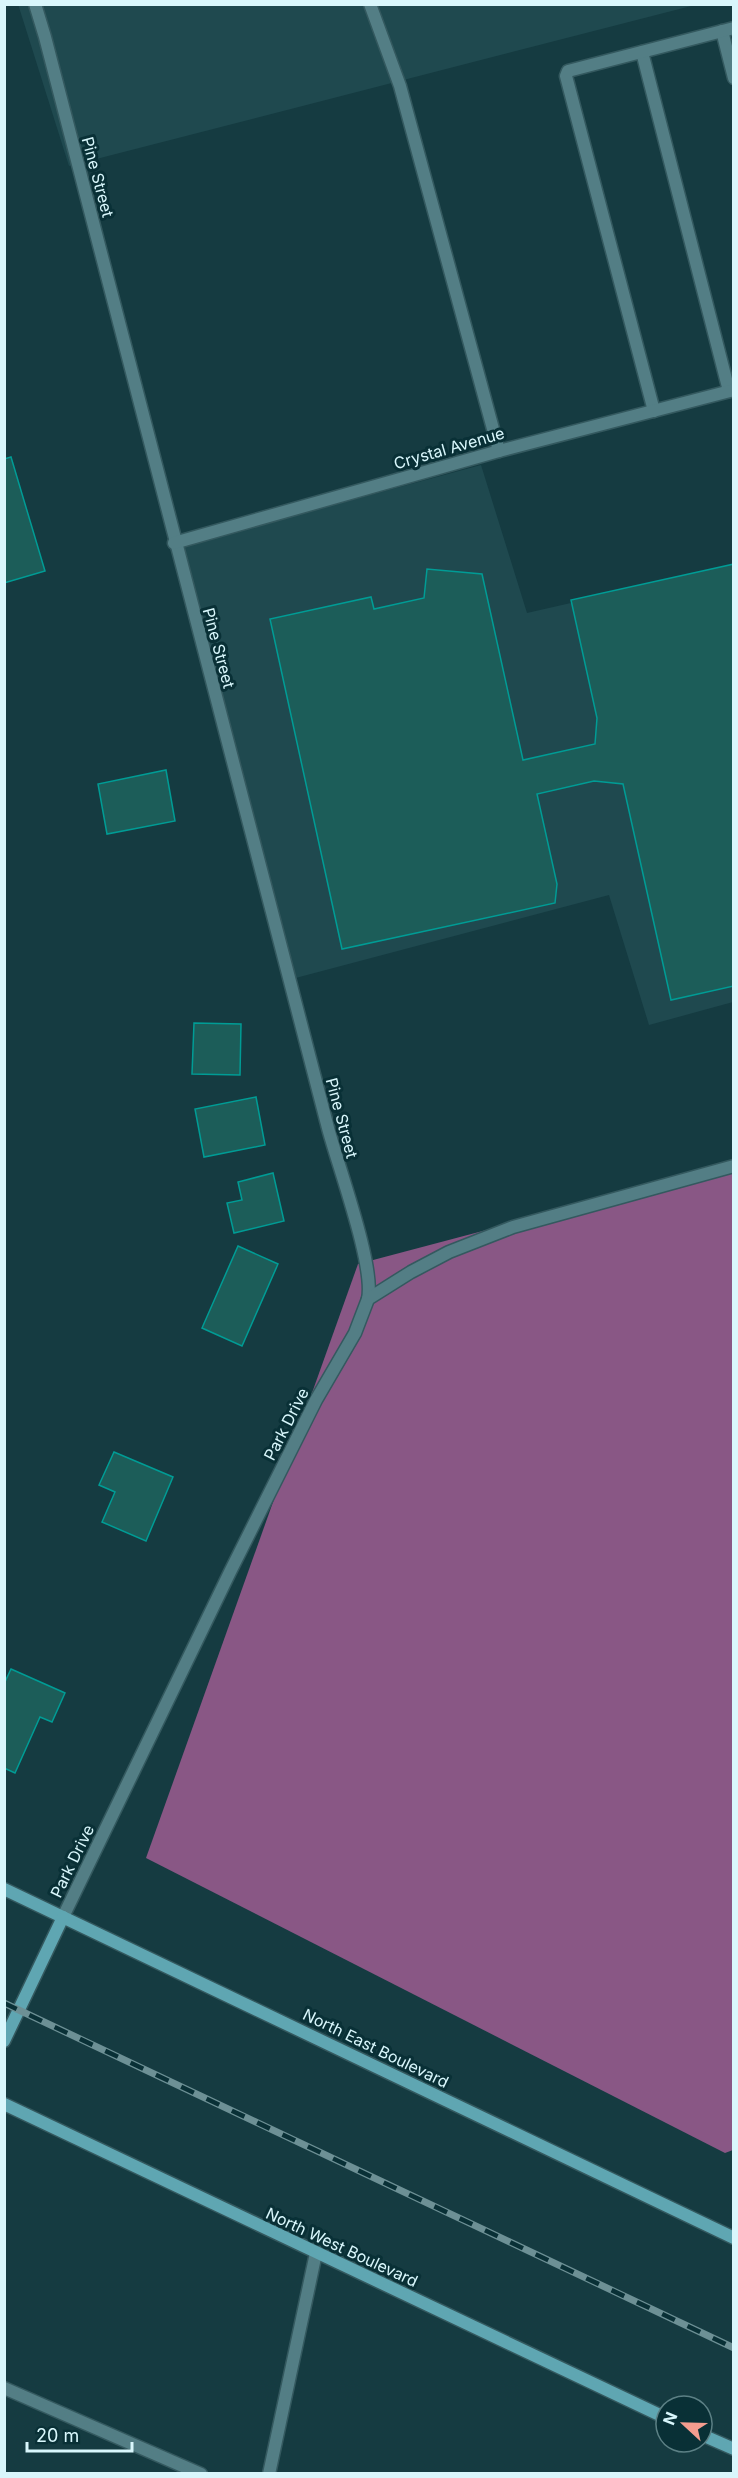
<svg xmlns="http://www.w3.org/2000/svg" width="738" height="2478" font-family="Inter,sans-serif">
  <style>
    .built { fill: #1f494f }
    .forest { fill: #895785 }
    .building { fill: #1c5d59; stroke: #009c95; stroke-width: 1.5 }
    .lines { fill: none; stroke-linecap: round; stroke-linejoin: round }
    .service-casing { stroke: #34595f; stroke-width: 15 }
    .minor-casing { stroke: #34595f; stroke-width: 15 }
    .secondary-casing { stroke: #34595f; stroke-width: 15 }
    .service { stroke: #537e85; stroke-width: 12 }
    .minor { stroke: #537e85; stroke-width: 12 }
    .secondary { stroke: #5fa6b2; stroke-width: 12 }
    .rail-casing { stroke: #6d9095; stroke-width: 7 }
    .rail { stroke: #093036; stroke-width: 4.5; stroke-dasharray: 14; stroke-linecap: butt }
    .labels { text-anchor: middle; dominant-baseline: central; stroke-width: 6; stroke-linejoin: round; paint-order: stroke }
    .street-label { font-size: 16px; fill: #d9f7fc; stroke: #093036 }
  </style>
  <rect width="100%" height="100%" fill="#153b41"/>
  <g class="built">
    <path d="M18,4L695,5L69,166Z"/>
    <path d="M481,465L527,613L733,566V1002L649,1025L609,895L288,980L178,547Z"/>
  </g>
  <path class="forest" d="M733,1165V2150L725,2153L146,1858L358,1264Z"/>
  <g class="building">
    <path d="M11,457L45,571L4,583V459Z"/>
    <path d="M734,564V986L671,1000L623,784L594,781L537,794L557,884L555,903L342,949L270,619L371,597L374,609L424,598L427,569L482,574L523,760L595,744L597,718L571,600Z"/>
    <path d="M166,770L175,821L107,834L98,784Z"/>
    <path d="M194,1023L241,1024L240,1075L192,1074Z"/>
    <path d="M256,1097L265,1145L204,1157L195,1109Z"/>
    <path d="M273,1173L284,1221L234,1233L227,1203L242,1200L238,1182Z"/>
    <path d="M238,1246L278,1264L242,1346L202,1328Z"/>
    <path d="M114,1452L173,1477L146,1541L102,1522L115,1492L99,1485Z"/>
    <path d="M11,1669L65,1693L52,1722L40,1717L15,1773L4,1768V1684Z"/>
  </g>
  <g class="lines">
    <defs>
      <g id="service">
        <path d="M370,4L400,86L499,451"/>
        <path d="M722,31L734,78"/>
        <path d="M642,52L729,391"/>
        <path d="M654,411L566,76L568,71L734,28"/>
        <path d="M4,2388L201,2474"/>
        <path d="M269,2474L316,2253"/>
      </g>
      <g id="minor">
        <path d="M35,4L45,37L328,1128C338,1166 375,1266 368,1299"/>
        <path d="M174,543L499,451L734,390"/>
        <path d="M63,1917L230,1572L316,1400L355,1333L368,1299L411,1272L449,1252L513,1227L734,1166"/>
      </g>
      <g id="secondary">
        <path d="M4,1889L734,2238"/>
        <path d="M4,2041L63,1917"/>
        <path d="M4,2104L666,2418"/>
        <path d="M702,2435L734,2449"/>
      </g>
    </defs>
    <use href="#service" class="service-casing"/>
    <use href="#minor" class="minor-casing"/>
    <use href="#secondary" class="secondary-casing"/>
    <use href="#service" class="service"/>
    <use href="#minor" class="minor"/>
    <use href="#secondary" class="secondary"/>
    <defs>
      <path id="rail" d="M4,2003L734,2348"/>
    </defs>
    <use href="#rail" class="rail-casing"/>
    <use href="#rail" class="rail"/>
  </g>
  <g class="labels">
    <g class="street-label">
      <text transform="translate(98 177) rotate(75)">Pine Street</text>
      <text transform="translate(449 448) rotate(-16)">Crystal Avenue</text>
      <text transform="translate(219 648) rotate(75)">Pine Street</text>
      <text transform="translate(342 1118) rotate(75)">Pine Street</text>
      <text transform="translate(286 1424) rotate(-63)">Park Drive</text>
      <text transform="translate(72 1861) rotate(-64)">Park Drive</text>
      <text transform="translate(376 2048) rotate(26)">North East Boulevard</text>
      <text transform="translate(342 2247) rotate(25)">North West Boulevard</text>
    </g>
  </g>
  <rect width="738" height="2478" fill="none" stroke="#d9f7fc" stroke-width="12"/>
  <g transform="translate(684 2424) rotate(292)"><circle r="28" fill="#093036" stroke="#5c8085" stroke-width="1.5"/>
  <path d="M0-4.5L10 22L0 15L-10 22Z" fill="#f59d8f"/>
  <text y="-9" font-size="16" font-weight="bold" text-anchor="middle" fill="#d9f7fc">N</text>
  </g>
  <path d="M27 2442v9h105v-9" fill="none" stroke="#d9f7fc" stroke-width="3"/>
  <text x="36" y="2442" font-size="18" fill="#d9f7fc" stroke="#093036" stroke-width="4.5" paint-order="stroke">20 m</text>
</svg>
